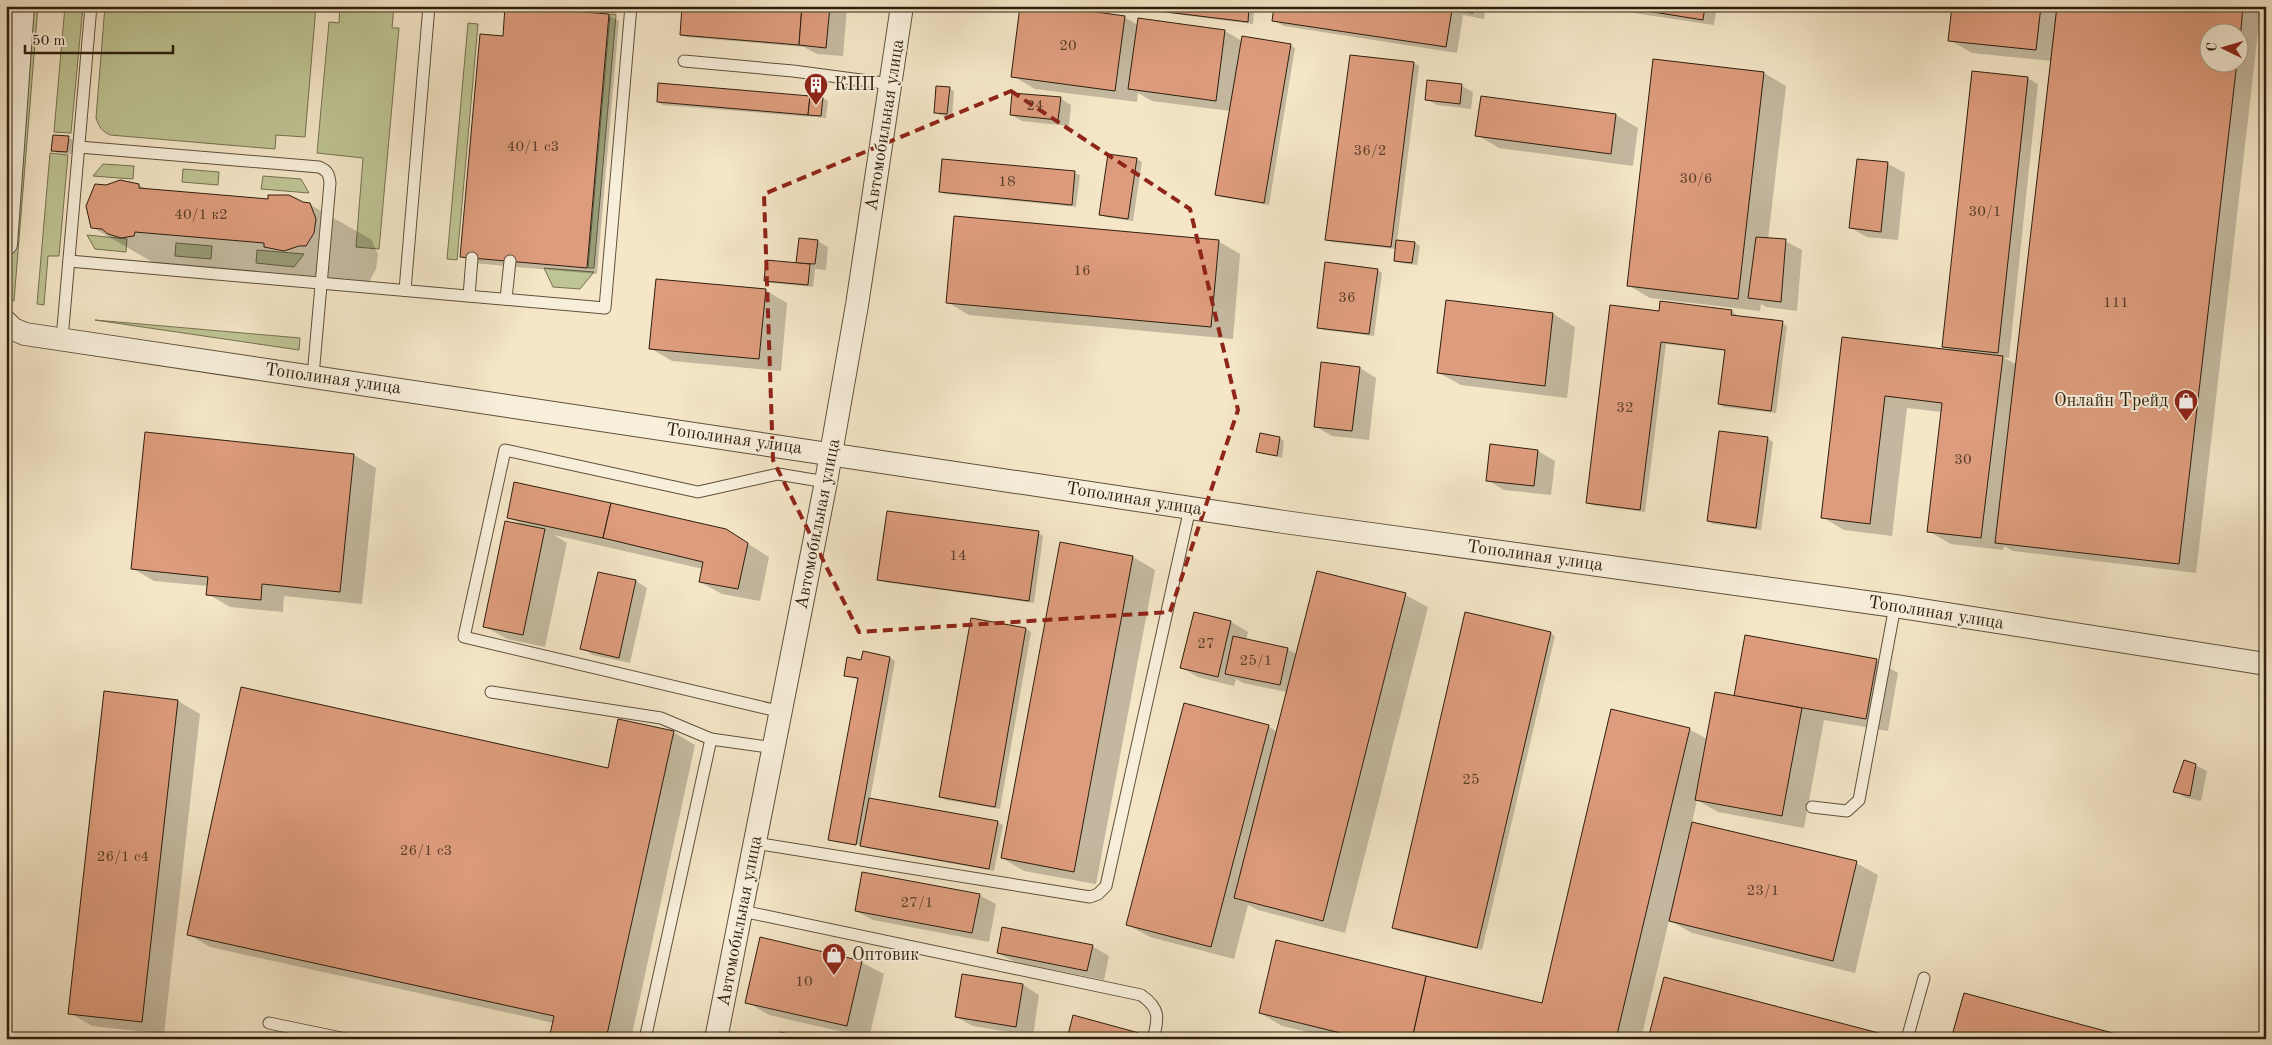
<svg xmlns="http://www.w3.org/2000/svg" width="2272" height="1045" font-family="'Old Standard TT',serif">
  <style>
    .green { fill: #bec494; stroke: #767150 }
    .shadow { fill: #0003; fill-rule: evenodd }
    .building { fill: #dd9c7d; stroke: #2d1e0c }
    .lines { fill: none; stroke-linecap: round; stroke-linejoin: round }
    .lane-casing { stroke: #5f503b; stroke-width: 13 }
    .street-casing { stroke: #5f503b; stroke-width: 24 }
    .lane { stroke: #f8efdb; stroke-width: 11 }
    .street { stroke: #f8efdb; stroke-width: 22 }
    .marked { fill: none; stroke: #8f2418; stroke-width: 4; stroke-dasharray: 10 6; stroke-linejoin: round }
    .labels { text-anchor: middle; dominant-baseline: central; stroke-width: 4; stroke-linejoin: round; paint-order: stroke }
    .number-label { font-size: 15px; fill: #593e28 }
    .poi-label { font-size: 18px; fill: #2d1e0c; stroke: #f8efdb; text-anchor: start }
    .street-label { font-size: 18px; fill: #2d1e0c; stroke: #f8efdb }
  </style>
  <rect width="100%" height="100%" fill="#f4e6c7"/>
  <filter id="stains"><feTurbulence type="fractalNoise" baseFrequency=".004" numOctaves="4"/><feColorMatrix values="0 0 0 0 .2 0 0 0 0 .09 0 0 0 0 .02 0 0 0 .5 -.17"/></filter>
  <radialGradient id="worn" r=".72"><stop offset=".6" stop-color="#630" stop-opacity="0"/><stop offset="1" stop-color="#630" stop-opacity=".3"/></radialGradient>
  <g class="green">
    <path d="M31,6H38L14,301H7Z"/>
    <path d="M65,6H83L71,133L54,132Z"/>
    <path d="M105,6H316L305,137L276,135L275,149L110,135C102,131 99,127 96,118Z"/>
    <path d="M340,6H394L392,28H399L379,249L356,247L363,158L317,153L329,22L339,23Z"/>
    <path d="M535,6H616V13Z"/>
    <path d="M610,14L616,15L594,268H588Z"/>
    <path d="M468,23L478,24L457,260L447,259Z"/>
    <path d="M50,153L68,155L59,256H48L44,305L37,304Z"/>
    <path d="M103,164L134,166L133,179L93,176Z"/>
    <path d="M183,169L219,172L218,185L182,182Z"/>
    <path d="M263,176L301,179L309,193L261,189Z"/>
    <path d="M87,235L127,239L126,252L95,249Z"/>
    <path d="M176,243L212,246L211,259L175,256Z"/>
    <path d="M257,250L304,254L294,267L256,263Z"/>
    <path d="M544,268L594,272L580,289L553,287Z"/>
    <path d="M95,320L300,338L299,350Z"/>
  </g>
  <g class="shadow">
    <path d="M683,6H847L843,56L817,54L804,47L686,37L681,35Z"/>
    <path d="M1114,6H1254L1253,24Z"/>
    <path d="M1275,6H1486L1484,19L1463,15L1457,53L1284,26L1273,20Z"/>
    <path d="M1617,6H1717L1714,25L1627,12Z"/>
    <path d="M1953,6H2261L2196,573L2013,551L2004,546L2003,550L1951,544L1928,531L1942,412L1907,408L1892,536L1844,530L1822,517L1843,338L1953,351L1944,346L2027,78L2038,84L2009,358L2003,357L2017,365L2052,61L1972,53L1950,40ZM2210,32H2240V62H2210Z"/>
    <path d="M608,15L619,21L597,274L472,263L461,256Z"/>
    <path d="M1124,17L1138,25L1225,31L1242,41L1290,45L1295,48L1269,205L1222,197L1217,194L1230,111L1152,101L1138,93L1137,102L1035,89L1013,76Z"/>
    <path d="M1654,60L1764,73L1786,86L1768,239L1785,241L1802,250L1797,311L1766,307L1761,304L1760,311L1650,298L1628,285Z"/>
    <path d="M1414,63L1419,66L1397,242L1415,243L1420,246L1417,265L1400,263L1395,260L1396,249L1332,242L1326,239Z"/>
    <path d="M1462,86L1473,92L1471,109L1437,105L1426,99Z"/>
    <path d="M949,88L954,91L952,117L940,115L935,112Z"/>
    <path d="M1482,97L1616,115L1638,128L1633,166L1499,148L1477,135Z"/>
    <path d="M823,98L828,101L826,118L663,105L658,102Z"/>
    <path d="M1060,98L1071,105L1069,126L1022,121L1011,115Z"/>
    <path d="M68,138L74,140L72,154L58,153L53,150Z"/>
    <path d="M1109,155L1137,159L1142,162L1133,221L1105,217L1100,214Z"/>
    <path d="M1858,160L1888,164L1905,173L1898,240L1867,237L1851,228Z"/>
    <path d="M1074,173L1080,175L1076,207L945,194L940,191Z"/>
    <path d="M139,185L147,190L309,204L372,240L378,255L376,269L369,282L154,263L92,227Z"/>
    <path d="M817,241L828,247L826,270L815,269L813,287L771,283L766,281L803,265L798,262Z"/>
    <path d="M1218,241L1240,254L1233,339L969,315L947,302Z"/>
    <path d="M1377,270L1382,273L1374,336L1323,330L1318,327Z"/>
    <path d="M765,290L787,303L781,371L672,361L650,348Z"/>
    <path d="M1731,311L1736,314V317L1782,323L1787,326L1776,413L1724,407L1719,404L1726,351L1666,344L1645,512L1592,505L1587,502L1660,312Z"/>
    <path d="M1553,314L1575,327L1567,398L1461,385L1439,373Z"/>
    <path d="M1360,368L1376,378L1369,440L1332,436L1315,426Z"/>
    <path d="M1720,432L1768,439L1773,442L1761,530L1713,524L1708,521Z"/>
    <path d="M1279,438L1284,441L1282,458L1258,451Z"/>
    <path d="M1491,446L1538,451L1555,461L1551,495L1504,490L1487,480Z"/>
    <path d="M354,455L376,468L362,604L284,596L283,612L230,607L208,594V586L154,581L132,568Z"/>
    <path d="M508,517L726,530L769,557L760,601L722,594L700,582L703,569L554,535L567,543L545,647L507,639L484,626L523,525Z"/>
    <path d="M1038,533L1043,536L1034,603L884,582L879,580Z"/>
    <path d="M1133,557L1155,570L1096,884L1024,871L1002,858Z"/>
    <path d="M598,573L636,581L647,588L630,663L593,655L582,648Z"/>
    <path d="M1405,595L1428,607L1345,933L1258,910L1248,905L1234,959L1150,937L1128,925L1268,726L1277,732L1287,692L1243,683L1236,679L1234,686L1198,677L1181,667L1195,613L1231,622L1248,632L1246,640L1287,649L1297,654Z"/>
    <path d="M1026,629L1031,632L1000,809L946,800L941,797Z"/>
    <path d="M1550,633L1555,636L1482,950L1398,931L1393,928Z"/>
    <path d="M890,658L895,661L870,800L997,822L1003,825L994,871L867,848L862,845L835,842L830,839L859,680L845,675L862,661Z"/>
    <path d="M1876,660L1898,673L1888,731L1824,720L1804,828L1718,812L1697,800L1692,823L1856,863L1878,875L1855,973L1692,933L1669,920L1641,1039H1338L1282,1026L1260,1013L1543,1005L1689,729L1707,739L1735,697Z"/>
    <path d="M178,701L200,714L164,1034L92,1026L70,1013Z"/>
    <path d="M673,732L695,745L631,1039H550L554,1023L210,947L188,934L609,769Z"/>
    <path d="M2195,765L2207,771L2201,801L2186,798L2175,791Z"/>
    <path d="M979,895L996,904L989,942L873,920L856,911Z"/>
    <path d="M1092,946L1109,956L1104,980L1015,962L998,953Z"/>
    <path d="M861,962L884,974L869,1038L769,1015L747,1002Z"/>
    <path d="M1023,985L1039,995L1033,1036L973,1026L956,1017Z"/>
    <path d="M1139,1034L1143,1039H1068Z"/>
  </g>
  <g class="building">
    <path d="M505,6L609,14L587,268L460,257L480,34L503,36Z"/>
    <path d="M682,6H802L799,45L680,35Z"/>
    <path d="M802,6H830L826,48L799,45Z"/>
    <path d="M1020,6H1053L1125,16L1115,91L1011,77Z"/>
    <path d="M1117,6H1249L1248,22Z"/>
    <path d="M1274,6H1474L1473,13L1452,10L1446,47L1272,21Z"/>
    <path d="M1616,6H1705L1703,20Z"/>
    <path d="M1952,6H2041L2036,50L1948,41Z"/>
    <path d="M2057,6H2243L2240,41V32H2210V62H2237L2179,564L1995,543Z"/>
    <path d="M1138,18L1225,30L1216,101L1128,89Z"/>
    <path d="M1242,36L1291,44L1264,203L1215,195Z"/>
    <path d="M1350,55L1414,62L1391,247L1325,240Z"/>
    <path d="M1653,59L1764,72L1738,299L1627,286Z"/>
    <path d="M1972,71L2028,77L1998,353L1942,347Z"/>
    <path d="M1427,80L1462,84L1460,104L1425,100Z"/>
    <path d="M658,83L810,96L808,115L657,102Z"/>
    <path d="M936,86L950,87L947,114L934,113Z"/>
    <path d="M1012,93L1061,97L1058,120L1010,115Z"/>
    <path d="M810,96L823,97L821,116L808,115Z"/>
    <path d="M1481,96L1616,114L1611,154L1475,136Z"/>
    <path d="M53,135L69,136L67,152L51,151Z"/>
    <path d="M1108,154L1137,158L1128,219L1099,215Z"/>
    <path d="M942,159L1075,171L1072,205L939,192Z"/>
    <path d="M1857,159L1888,162L1881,232L1849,228Z"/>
    <path d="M120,180L139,184V188L268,199V195H289L303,202L310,203L316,219L314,233L306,246H299L284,251L264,247V243L135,232L134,236L121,238L108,234L102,229L91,228L86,206L95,184L106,185Z"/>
    <path d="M954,216L1219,240L1211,327L946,303Z"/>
    <path d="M1756,237L1786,239L1781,302L1748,298Z"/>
    <path d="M799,238L818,240L815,264L796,263Z"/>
    <path d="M1396,240L1415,242L1412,263L1394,261Z"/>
    <path d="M766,260L810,264L808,285L764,281Z"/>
    <path d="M1325,262L1378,269L1369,334L1317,328Z"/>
    <path d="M656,279L766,289L759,359L649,349Z"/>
    <path d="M1446,300L1553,313L1545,386L1437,373Z"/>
    <path d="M1660,301L1732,310L1731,315L1783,321L1771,411L1718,404L1725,350L1661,342L1640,510L1586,503L1610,305L1659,311Z"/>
    <path d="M1842,337L2003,356L1981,538L1927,532L1942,403L1885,396L1870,524L1821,518Z"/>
    <path d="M1321,362L1360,367L1352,431L1314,427Z"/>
    <path d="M1719,431L1768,437L1756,528L1707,521Z"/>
    <path d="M145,432L354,454L340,592L262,584L261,600L206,595L208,577L131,569Z"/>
    <path d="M1260,433L1280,437L1277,456L1256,452Z"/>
    <path d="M1490,444L1538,450L1534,486L1486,481Z"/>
    <path d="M514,482L611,503L603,538L507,518Z"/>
    <path d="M611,503L726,529L748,543L738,589L699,582L703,562L603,538Z"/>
    <path d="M887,511L1039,531L1029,601L877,580Z"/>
    <path d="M505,521L545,529L523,635L483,627Z"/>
    <path d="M1060,542L1133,556L1074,872L1001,858Z"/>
    <path d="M1317,571L1406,593L1323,921L1234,898Z"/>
    <path d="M598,572L636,580L619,658L580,649Z"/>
    <path d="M1194,612L1231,621L1218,677L1180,668Z"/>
    <path d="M1465,612L1551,632L1477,948L1392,928Z"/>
    <path d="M971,618L1026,628L995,807L939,797Z"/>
    <path d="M1745,635L1877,659L1866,719L1734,696Z"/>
    <path d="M1233,636L1288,648L1280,685L1225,674Z"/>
    <path d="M863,651L890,657L856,845L828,840L858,678L844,676L847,657L861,660Z"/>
    <path d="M241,687L608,768L618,719L674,731L606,1039H549L554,1016L187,935Z"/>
    <path d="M104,691L178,700L142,1022L68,1014Z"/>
    <path d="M1715,692L1802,708L1782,816L1695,800Z"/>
    <path d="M1184,703L1269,725L1211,947L1126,925Z"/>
    <path d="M1611,709L1690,728L1616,1039H1412L1426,976L1542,1003Z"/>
    <path d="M2184,760L2196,764L2190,796L2173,792Z"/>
    <path d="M869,798L998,821L989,869L860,846Z"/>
    <path d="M1692,822L1857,861L1833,961L1669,921Z"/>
    <path d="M862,872L980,894L972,933L855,911Z"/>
    <path d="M1002,927L1093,945L1087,971L997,953Z"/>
    <path d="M760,937L862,961L847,1026L745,1003Z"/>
    <path d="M1276,940L1426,976L1412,1039H1365L1259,1013Z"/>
    <path d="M962,974L1023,984L1016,1027L955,1017Z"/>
    <path d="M1664,977L1894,1037V1039H1648Z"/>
    <path d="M1964,993L2135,1039H1951Z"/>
    <path d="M1073,1015L1139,1033L1138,1039H1067Z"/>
    <path d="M780,1032L812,1039H779Z"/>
  </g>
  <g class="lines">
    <defs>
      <g id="lane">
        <path d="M684,61L793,71L891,84"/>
        <path d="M79,147L319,167C328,171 329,174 330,183L313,376"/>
        <path d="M69,261L605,308L631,6"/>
        <path d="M405,290L429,6"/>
        <path d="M469,296L472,258"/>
        <path d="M506,299L510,261"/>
        <path d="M62,339L91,6"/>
        <path d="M491,692L661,718L711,739"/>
        <path d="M782,712L464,637L505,450L698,492L778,474L826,482"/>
        <path d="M1812,807L1847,811L1859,800L1895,606"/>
        <path d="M755,843L1090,897L1098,894L1106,886L1190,508"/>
        <path d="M742,911L1141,995C1160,1008 1159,1018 1153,1039"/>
        <path d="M269,1023L346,1039"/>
        <path d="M645,1039L711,739L775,748"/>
        <path d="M1907,1039L1924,978"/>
      </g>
      <g id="street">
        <path d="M6,244L23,6"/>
        <path d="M6,322L13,329L25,334L1284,522L1895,606L2266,664"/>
        <path d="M716,1039L826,482L857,305L902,6"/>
      </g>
    </defs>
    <use href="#lane" class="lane-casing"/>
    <use href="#street" class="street-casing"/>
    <use href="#lane" class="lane"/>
    <use href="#street" class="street"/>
  </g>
  <path class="marked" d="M1011,91L1190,209L1238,410L1170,612L859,632L773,460L764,194Z"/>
  <defs>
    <symbol id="building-pin" viewBox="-11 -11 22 30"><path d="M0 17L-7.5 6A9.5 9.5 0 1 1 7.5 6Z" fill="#8f2418" stroke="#f8efdb"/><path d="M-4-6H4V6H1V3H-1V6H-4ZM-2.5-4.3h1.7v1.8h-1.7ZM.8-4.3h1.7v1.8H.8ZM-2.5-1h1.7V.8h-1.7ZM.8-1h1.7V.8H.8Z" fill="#fff"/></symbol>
    <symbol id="shop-pin" viewBox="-11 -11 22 30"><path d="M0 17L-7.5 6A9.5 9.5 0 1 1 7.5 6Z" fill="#8f2418" stroke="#f8efdb"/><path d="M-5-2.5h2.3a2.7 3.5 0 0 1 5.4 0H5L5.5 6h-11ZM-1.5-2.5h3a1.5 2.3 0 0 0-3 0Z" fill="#fff"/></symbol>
  </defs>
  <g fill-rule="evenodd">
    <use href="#building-pin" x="802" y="71" width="28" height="38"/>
    <use href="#shop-pin" x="2172" y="387" width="28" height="38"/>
    <use href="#shop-pin" x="820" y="941" width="28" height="38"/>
  </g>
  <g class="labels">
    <g class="number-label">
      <text x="1068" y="46">20</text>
      <text x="1035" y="106">24</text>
      <text x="533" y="147">40/1 с3</text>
      <text x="1370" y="151">36/2</text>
      <text x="1696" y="179">30/6</text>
      <text x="1007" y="182">18</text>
      <text x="1985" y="212">30/1</text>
      <text x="201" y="215">40/1 к2</text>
      <text x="1082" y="271">16</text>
      <text x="1347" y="298">36</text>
      <text x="2116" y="303">111</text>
      <text x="1625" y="408">32</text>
      <text x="1963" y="460">30</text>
      <text x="958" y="556">14</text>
      <text x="1206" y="644">27</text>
      <text x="1256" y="661">25/1</text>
      <text x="1471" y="780">25</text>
      <text x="426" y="851">26/1 с3</text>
      <text x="123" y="857">26/1 с4</text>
      <text x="1763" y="891">23/1</text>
      <text x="917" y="903">27/1</text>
      <text x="804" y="982">10</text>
    </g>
    <g class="poi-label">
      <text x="834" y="85">КПП</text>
      <text x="2168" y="401" text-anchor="end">Онлайн Трейд</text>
      <text x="852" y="955">Оптовик</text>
    </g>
    <g class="street-label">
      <text transform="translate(885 125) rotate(-81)">Автомобильная улица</text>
      <text transform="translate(333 379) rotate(8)">Тополиная улица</text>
      <text transform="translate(734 439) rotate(8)">Тополиная улица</text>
      <text transform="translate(1134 499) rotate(9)">Тополиная улица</text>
      <text transform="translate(818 524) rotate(-79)">Автомобильная улица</text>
      <text transform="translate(1535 556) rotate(8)">Тополиная улица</text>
      <text transform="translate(1936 613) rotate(9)">Тополиная улица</text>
      <text transform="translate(740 921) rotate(-79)">Автомобильная улица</text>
    </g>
  </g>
  <rect width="2272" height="1045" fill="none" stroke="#f4e6c7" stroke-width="25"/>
  <rect x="8" y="8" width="2257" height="1030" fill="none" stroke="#2d1e0c" stroke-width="2.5"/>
  <rect x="12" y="12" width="2247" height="1020" fill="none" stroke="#2d1e0c"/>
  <g transform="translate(2224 48) rotate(275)"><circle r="24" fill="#f8efdb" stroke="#a79b88"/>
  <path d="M0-4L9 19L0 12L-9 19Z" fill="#8f2418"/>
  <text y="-8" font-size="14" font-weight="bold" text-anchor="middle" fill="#2d1e0c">С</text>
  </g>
  <path d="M25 45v8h148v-8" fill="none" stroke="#2d1e0c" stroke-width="2.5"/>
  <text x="32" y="45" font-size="15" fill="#2d1e0c" stroke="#f8efdb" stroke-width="4" paint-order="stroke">50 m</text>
  <rect width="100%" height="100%" filter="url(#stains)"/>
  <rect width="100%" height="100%" fill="url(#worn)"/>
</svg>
